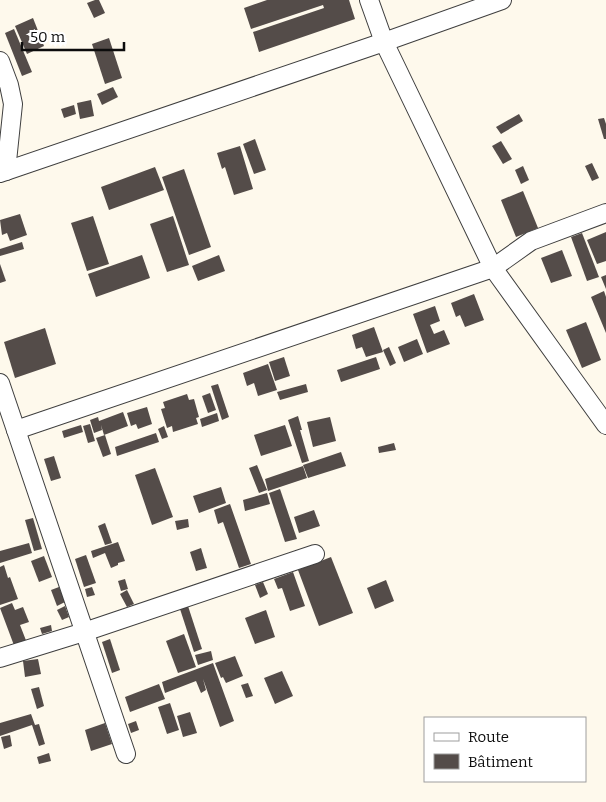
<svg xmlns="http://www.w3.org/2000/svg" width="606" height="802" font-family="Bitter,serif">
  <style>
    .building { fill: #544c49 }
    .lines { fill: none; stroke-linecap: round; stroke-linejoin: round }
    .minor-casing { stroke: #3f3f3f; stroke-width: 20 }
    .minor { stroke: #fff; stroke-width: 18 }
  </style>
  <rect width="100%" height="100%" fill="#fef9ec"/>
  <g class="building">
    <path d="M95,0H99L105,13L94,18L87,3Z"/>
    <path d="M267,0H349L355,19L259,52L253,32L324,8L323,5L251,29L244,8Z"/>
    <path d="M33,18L44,46L27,54L15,26Z"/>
    <path d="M14,29L32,72L22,76L5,33Z"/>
    <path d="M109,38L122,78L105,84L92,44Z"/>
    <path d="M113,87L118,97L102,105L97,94Z"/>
    <path d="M91,100L94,116L80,119L77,103Z"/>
    <path d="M74,105L76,114L64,118L61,109Z"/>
    <path d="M519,114L523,121L501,134L496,127Z"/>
    <path d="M604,118L606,124V139H604L598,119Z"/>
    <path d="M255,139L266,170L254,174L243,144Z"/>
    <path d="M501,141L512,159L503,164L492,146Z"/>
    <path d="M240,146L253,189L234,195L225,167L222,169L217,153Z"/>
    <path d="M592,163L599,178L592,181L585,166Z"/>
    <path d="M523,166L529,180L521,184L515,170Z"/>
    <path d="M155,167L164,190L109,210L101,187Z"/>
    <path d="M184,169L211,247L189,255L162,177Z"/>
    <path d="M523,191L538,228L516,237L501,200Z"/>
    <path d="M20,214L27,235L10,241L7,233L2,235L0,220Z"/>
    <path d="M93,216L109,264L87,271L71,223Z"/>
    <path d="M173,216L189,265L167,272L150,224Z"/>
    <path d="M606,232V261L597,264L587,240Z"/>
    <path d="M582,233L599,277L587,281L571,237Z"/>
    <path d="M22,242L24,249L0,256V249Z"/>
    <path d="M562,250L572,276L551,283L541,258Z"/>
    <path d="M142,255L150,278L96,297L88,274Z"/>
    <path d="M219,255L225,271L198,281L192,266Z"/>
    <path d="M0,264L6,281L0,283Z"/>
    <path d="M606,275V289L601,277Z"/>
    <path d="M604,291L606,297V333L591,297Z"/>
    <path d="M474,294L484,320L465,327L460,315L456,317L451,303Z"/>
    <path d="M435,306L440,321L430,325L434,334L444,330L450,344L427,353L413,314Z"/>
    <path d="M586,322L601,360L582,368L566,330Z"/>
    <path d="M374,327L383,352L366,357L362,347L356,349L352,335Z"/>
    <path d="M45,328L56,364L15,378L4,342Z"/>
    <path d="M417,339L423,354L404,362L398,347Z"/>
    <path d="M389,347L396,363L390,366L383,350Z"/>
    <path d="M284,357L290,376L275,381L269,362Z"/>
    <path d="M376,357L380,369L341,382L337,370Z"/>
    <path d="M268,364L277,390L258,396L254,383L247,386L243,373Z"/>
    <path d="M218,384L229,417L222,420L211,386Z"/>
    <path d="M306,384L308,392L280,400L277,392Z"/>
    <path d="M210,393L216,410L208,413L202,396Z"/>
    <path d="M187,394L189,400L194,399L199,417L196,418L198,424L173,432L172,426L167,428L161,409L165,408L163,402Z"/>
    <path d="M147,407L152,424L138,429L136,424L131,426L127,413Z"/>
    <path d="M123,412L128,426L104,435L101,425L102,430L94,433L90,420L98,417L99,421Z"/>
    <path d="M217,413L219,421L202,427L200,419Z"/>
    <path d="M298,416L302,430H300L309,461L302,463L288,420Z"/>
    <path d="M330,417L336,441L313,447L307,422Z"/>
    <path d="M90,424L95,441L88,443L83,426Z"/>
    <path d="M81,425L83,432L64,438L62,431Z"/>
    <path d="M285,425L292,446L261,456L254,435Z"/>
    <path d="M164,426L168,437L162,439L158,429Z"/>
    <path d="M156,433L159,442L117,456L115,447Z"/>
    <path d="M105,435L111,454L103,457L96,438Z"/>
    <path d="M394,443L396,450L379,453L378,447Z"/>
    <path d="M341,452L346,466L308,478L303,465Z"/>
    <path d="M54,456L61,478L51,481L44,459Z"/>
    <path d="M257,465L267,490L259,493L249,468Z"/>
    <path d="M303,466L307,478L268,491L265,479Z"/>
    <path d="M155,468L173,517L152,525L135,475Z"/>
    <path d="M221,487L226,503L199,513L193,496Z"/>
    <path d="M280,489L297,539L285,542L269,493Z"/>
    <path d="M267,493L270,504L245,511L243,500Z"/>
    <path d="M230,504L251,564L239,568L223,522L218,524L214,510Z"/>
    <path d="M314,510L320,526L299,533L294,517Z"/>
    <path d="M33,518L42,549L34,551L25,520Z"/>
    <path d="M188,519L189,527L177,530L175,521Z"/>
    <path d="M105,523L112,543L105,545L98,526Z"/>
    <path d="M118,542L125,561L118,563V565L111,568L105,553L93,558L91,551Z"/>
    <path d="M29,543L32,553L0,563V551Z"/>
    <path d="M201,548L207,568L196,571L190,552Z"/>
    <path d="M86,555L96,583L84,587L75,559Z"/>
    <path d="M44,556L52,577L39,582L31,561Z"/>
    <path d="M331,557L353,613L319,626L298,570Z"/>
    <path d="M4,565L8,578L10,577L18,599L0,605V567Z"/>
    <path d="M293,572L305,606L290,611L282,588L278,589L274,579Z"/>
    <path d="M125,579L128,589L121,591L118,581Z"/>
    <path d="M386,580L394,601L375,609L367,588Z"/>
    <path d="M263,582L268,594L260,598L255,585Z"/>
    <path d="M59,587L65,602L57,606L51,590Z"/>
    <path d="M92,587L95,595L87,597L85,589Z"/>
    <path d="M127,590L134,604L127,607L120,594Z"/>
    <path d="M12,603L15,610L23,607L29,622L20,625L27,643L15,648L0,608Z"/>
    <path d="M65,606L69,617L62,620L57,610Z"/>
    <path d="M188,606L202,649L194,652L180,609Z"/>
    <path d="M266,610L275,637L255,644L245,618Z"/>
    <path d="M51,625L52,631L42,634L40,628Z"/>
    <path d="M184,634L196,667L178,673L166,641Z"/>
    <path d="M110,639L120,670L112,673L102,642Z"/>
    <path d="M211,651L213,660L198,665L195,655Z"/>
    <path d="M235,656L243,676L226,683L223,677L221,678L215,663Z"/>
    <path d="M38,659L41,674L25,677L23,661Z"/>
    <path d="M213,663L234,721L220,727L203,679L206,690L201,693L196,681L165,693L162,682Z"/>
    <path d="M282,671L293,696L275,704L264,678Z"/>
    <path d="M248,683L253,696L246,698L241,685Z"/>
    <path d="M159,684L165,699L130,712L125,697Z"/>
    <path d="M39,687L44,706L37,709L31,689Z"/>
    <path d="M170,703L179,730L167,734L158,707Z"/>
    <path d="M190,712L197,733L183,737L177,716Z"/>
    <path d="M31,714L35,725L39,724L45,744L39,746L32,725L0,736V723Z"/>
    <path d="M136,721L139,730L131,733L128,724Z"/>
    <path d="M105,723L112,744L91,751L85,730Z"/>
    <path d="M10,735L12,746L4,749L1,737Z"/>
    <path d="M49,753L51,761L39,764L37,757Z"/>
  </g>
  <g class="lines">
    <defs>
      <g id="minor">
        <path d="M369,0L384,42L493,268L606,425"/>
        <path d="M0,61L9,85L13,104L6,171"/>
        <path d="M0,173L384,42L502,0"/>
        <path d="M0,383L126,754"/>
        <path d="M16,430L493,268L531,241L606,213"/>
        <path d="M0,658L84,632L315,554"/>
      </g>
    </defs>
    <use href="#minor" class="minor-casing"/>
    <use href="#minor" class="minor"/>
  </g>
  <rect x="424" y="717" width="162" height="65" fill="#ffffff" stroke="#9e9e9e"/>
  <rect x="434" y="733" width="25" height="8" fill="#ffffff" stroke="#9e9e9e"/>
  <text x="468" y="742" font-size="15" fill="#0c0c0c">Route</text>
  <rect x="434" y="754" width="25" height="15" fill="#544c49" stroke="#9e9e9e"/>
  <text x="468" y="767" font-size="15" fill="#0c0c0c">Bâtiment</text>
  <path d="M22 42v8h102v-8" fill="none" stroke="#0c0c0c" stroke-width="2.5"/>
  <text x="30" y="42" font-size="15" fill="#0c0c0c" stroke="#ffffff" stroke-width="4" paint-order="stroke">50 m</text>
</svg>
